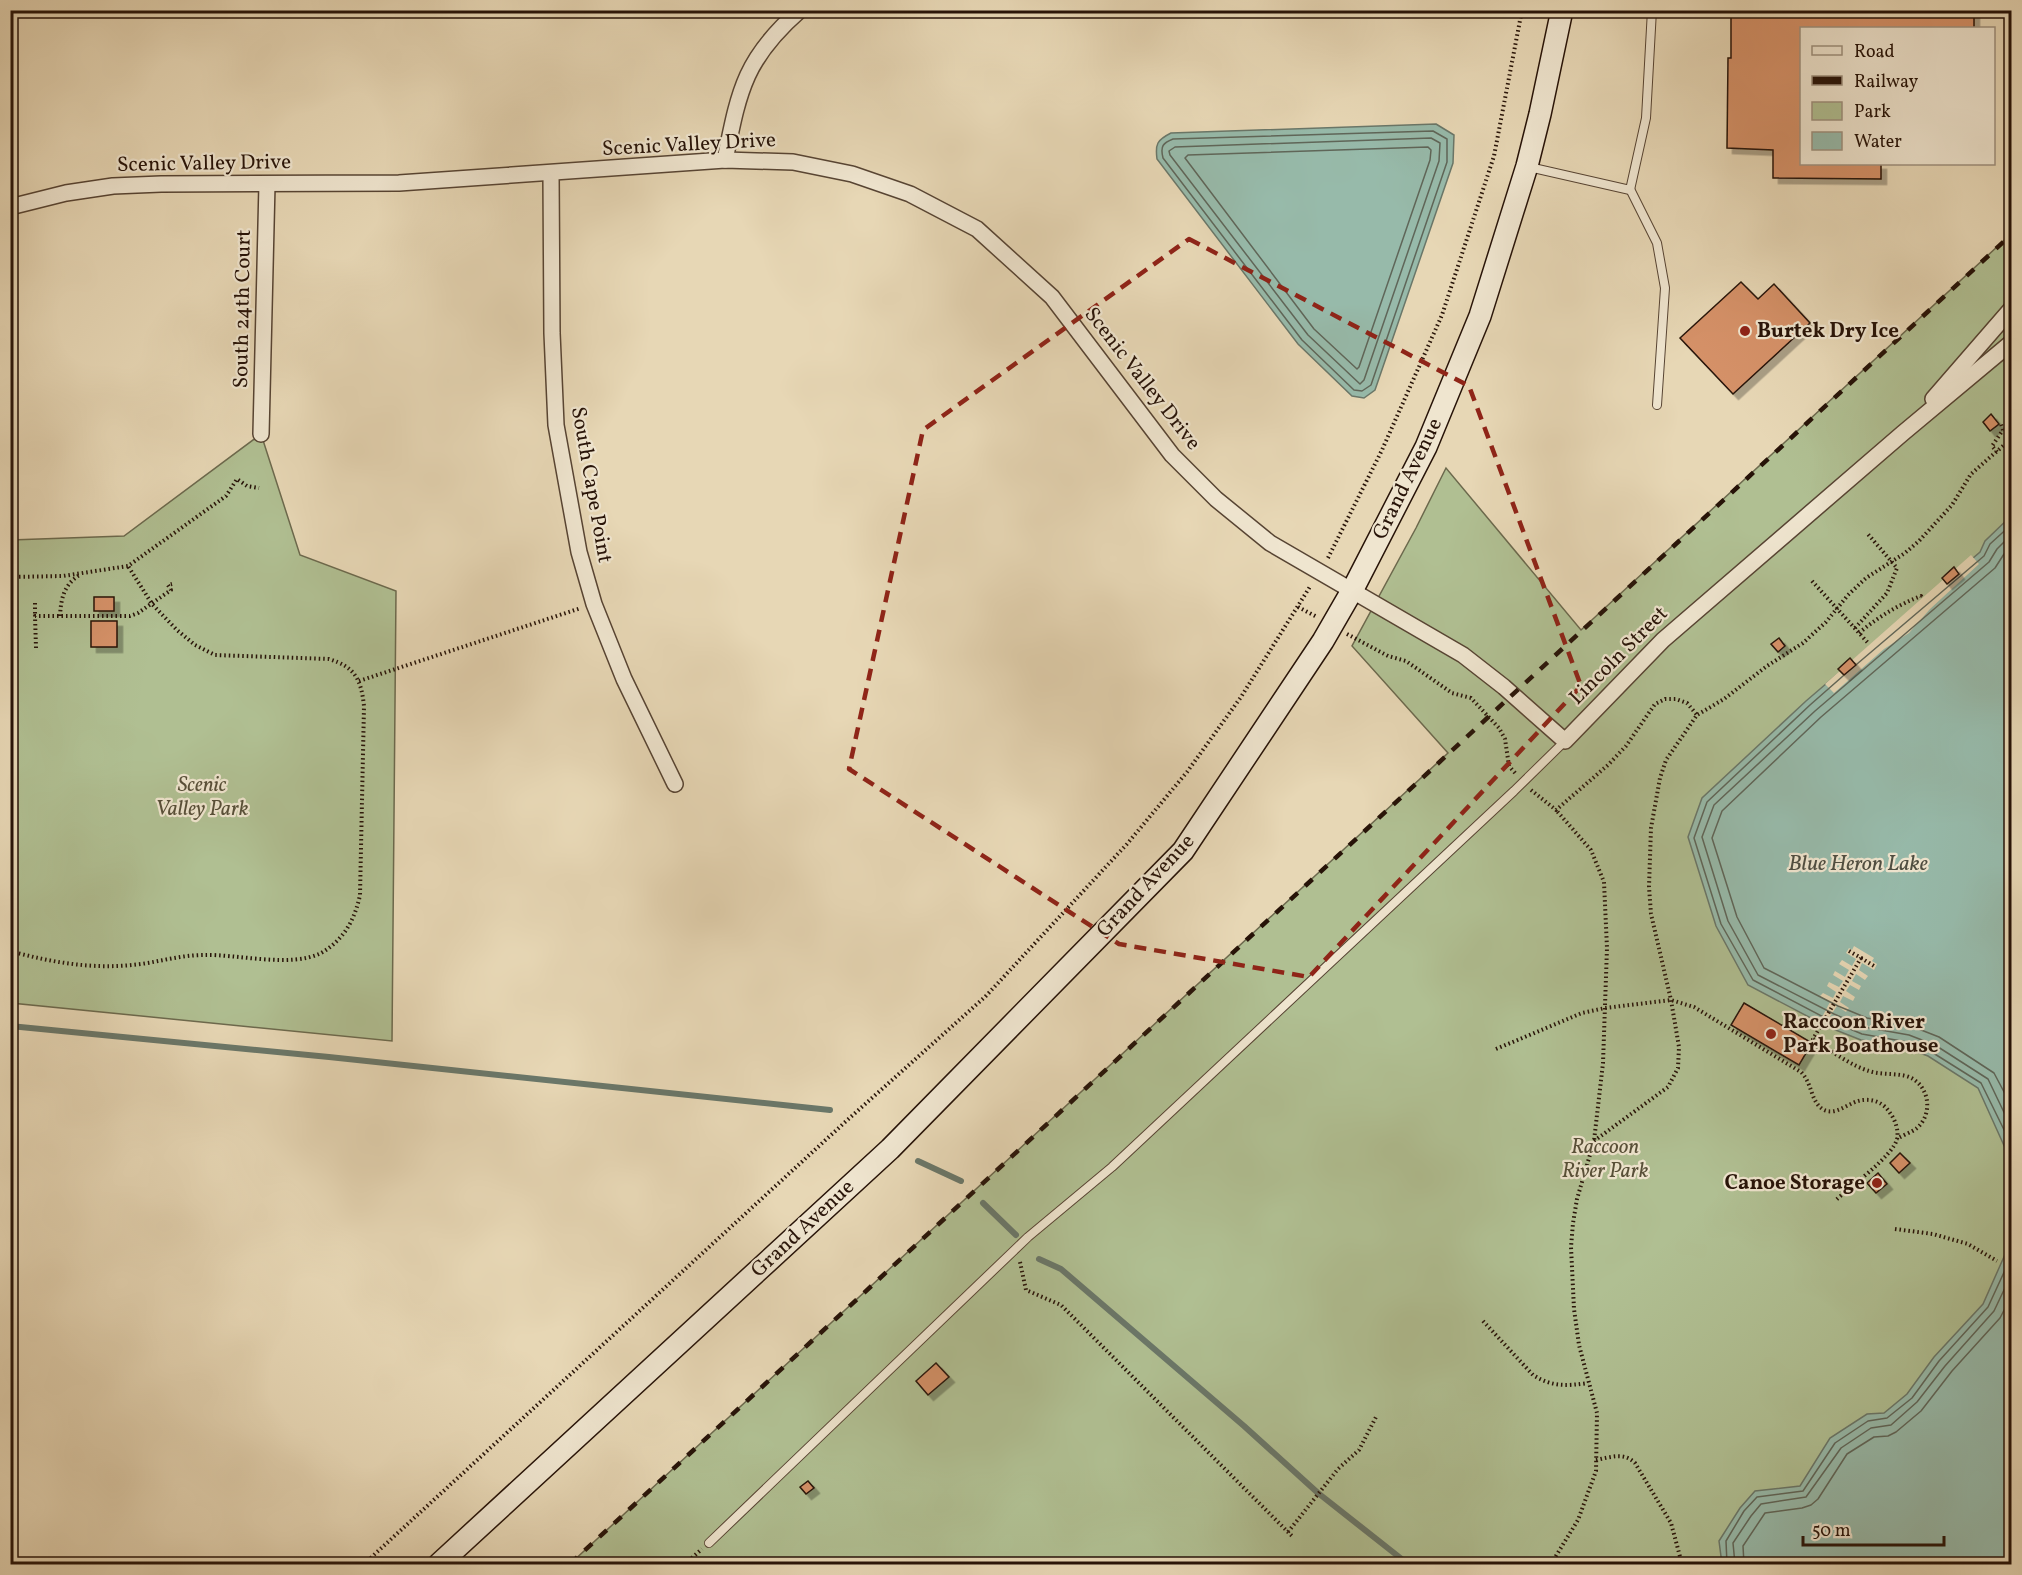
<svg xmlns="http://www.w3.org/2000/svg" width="2022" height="1575" viewBox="0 0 2022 1575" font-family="Vollkorn,serif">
<defs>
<filter id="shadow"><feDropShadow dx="5.5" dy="5.5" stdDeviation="0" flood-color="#0004"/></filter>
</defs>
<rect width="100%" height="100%" fill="#e7d7b5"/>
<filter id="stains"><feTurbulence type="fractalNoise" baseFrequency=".00333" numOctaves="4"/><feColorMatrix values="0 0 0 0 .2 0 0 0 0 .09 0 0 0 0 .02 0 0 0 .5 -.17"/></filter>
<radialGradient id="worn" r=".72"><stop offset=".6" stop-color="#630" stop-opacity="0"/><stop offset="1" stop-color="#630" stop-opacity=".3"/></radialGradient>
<g fill="#b0bf92" stroke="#6c694d" stroke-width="1.5">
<path d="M 2011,234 L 2011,1564 L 570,1564 L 1448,753 L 1352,646 L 1416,528 L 1446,468 L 1581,630 Z"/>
<path d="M 261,434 L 300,555 L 396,591 L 392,1041 L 11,1003 L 11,540 L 124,536 Z"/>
</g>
<g fill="#97baaa" stroke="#6a7769" stroke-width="1.5">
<path d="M 1436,124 L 1454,135 L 1453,163 L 1375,390 L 1364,398 L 1352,396 L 1298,344 L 1157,159 C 1155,144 1157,140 1171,133 Z"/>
<path d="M 2011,516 L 2011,1161 L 1978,1088 L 1928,1056 L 1906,1048 L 1861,1040 L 1828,1027 L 1748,985 L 1716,926 L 1688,837 L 1702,798 L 1806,701 L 1980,552 L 1985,541 Z"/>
<path d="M 2011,1241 L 2011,1564 L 1722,1564 L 1719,1541 L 1740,1508 L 1755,1491 L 1800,1486 L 1830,1438 L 1867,1414 L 1884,1413 L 1907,1394 L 1934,1357 L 1983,1304 Z"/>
</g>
<g fill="#e7d7b5">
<path d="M 1971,555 L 1979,564 L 1930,609 L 1909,633 L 1884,649 L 1834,693 L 1825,684 Z"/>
<path d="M 1854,946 L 1874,958 L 1872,961 L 1877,964 L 1874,970 L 1862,963 L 1859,970 L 1868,976 L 1865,980 L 1856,974 L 1852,981 L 1861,986 L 1859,990 L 1850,985 L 1846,991 L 1855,997 L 1853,1001 L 1843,996 L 1840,1002 L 1849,1008 L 1846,1012 L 1837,1006 L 1823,1027 L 1818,1025 L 1830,1002 L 1820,996 L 1823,993 L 1833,998 L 1836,992 L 1827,986 L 1829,982 L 1839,987 L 1843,981 L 1833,975 L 1835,971 L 1845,977 L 1849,970 L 1839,964 L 1842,960 L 1852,966 L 1856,959 L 1846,953 L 1849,948 L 1852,950 Z"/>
</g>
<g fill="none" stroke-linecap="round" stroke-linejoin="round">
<g stroke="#5f6659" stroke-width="1.5">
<path d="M 1433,131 L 1447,139 L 1447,162 L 1371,385 L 1362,391 L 1354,390 L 1302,340 L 1163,158 C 1160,146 1163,143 1173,139 Z"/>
<path d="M 1431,138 L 1440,143 L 1439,161 L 1364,380 L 1360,384 L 1308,335 L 1170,155 L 1169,151 L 1175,147 Z"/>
<path d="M 1428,147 L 1431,150 L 1430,160 L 1359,367 L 1357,369 L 1314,329 L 1185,158 L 1188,155 Z"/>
<path d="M 2012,534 L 1997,549 L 1989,562 L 1815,711 L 1714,805 L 1702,837 L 1728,921 L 1758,975 L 1834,1014 L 1864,1027 L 1909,1035 L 1935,1045 L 1988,1079 L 2012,1129"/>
<path d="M 2012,547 L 2004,554 L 1995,568 L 1821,717 L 1722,811 L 1712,838 L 1737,917 L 1764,968 L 1838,1006 L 1867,1018 L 1911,1026 L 1939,1037 L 1994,1073 L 2012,1107"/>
<path d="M 1857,664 L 1984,556 L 1990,544 L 2012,524"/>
<path d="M 1843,676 L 1810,705 L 1707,802 L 1694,838 L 1721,924 L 1753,980 L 1831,1021 L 1862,1034 L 1907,1042 L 1930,1051 L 1981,1083 L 2012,1146"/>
<path d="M 1727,1564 L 1726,1541 L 1744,1511 L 1757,1497 L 1803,1491 L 1835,1443 L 1868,1421 L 1887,1418 L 1912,1398 L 1939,1361 L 1988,1307 L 2012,1255"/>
<path d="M 1735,1564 L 1733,1543 L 1751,1516 L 1761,1504 L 1806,1497 L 1841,1448 L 1871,1428 L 1891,1425 L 1917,1402 L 1945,1366 L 1994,1311 L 2012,1273"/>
<path d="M 1744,1564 L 1743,1546 L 1765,1513 L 1802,1508 L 1811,1505 L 1818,1499 L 1847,1454 L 1874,1437 L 1888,1436 L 1896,1432 L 1921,1411 L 1952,1371 L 2000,1318 L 2012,1295"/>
</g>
<g stroke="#6a7769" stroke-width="6">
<path d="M 10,1026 L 329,1057 L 830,1110"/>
<path d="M 918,1161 L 961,1181"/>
<path d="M 983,1203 L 1016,1235"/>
<path d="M 1039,1259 L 1061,1269 L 1244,1426 L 1318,1493 L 1408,1564"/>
</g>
</g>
<g fill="#d59168" stroke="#271308" stroke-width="1.5" filter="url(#shadow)">
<path d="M 1731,10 L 1974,10 L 1974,28 L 1802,28 L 1802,164 L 1881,164 L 1881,179 L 1773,178 L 1773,150 L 1727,148 L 1728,58 L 1731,58 Z"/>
<path d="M 1741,282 L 1758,299 L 1774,284 L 1810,323 L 1733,394 L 1680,338 Z"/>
<path d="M 1991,414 L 1999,424 L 1990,431 L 1983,422 Z"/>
<path d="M 1954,567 L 1959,574 L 1947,584 L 1942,578 Z"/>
<rect x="94" y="597" width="20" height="14"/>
<rect x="91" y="621" width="26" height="26"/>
<path d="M 1779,638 L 1785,646 L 1778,652 L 1771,644 Z"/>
<path d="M 1850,658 L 1856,665 L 1844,675 L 1838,669 Z"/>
<path d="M 1744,1003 L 1812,1043 L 1799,1065 L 1731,1025 Z"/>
<path d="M 1900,1153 L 1910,1163 L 1899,1173 L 1890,1163 Z"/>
<path d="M 1878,1173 L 1887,1184 L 1876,1193 L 1867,1183 Z"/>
<path d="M 936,1363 L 949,1377 L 928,1395 L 916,1381 Z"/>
<path d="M 808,1481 L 814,1488 L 806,1494 L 800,1487 Z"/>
</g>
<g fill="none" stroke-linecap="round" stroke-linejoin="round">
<defs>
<g id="service">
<path d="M 1529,167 L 1630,190 L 1646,118 L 1652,10"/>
<path d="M 1630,189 L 1657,243 L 1665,288 L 1657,405"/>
<path d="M 709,1543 L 1028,1237 L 1112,1167 L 1514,791 L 1565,741"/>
</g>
<g id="minor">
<path d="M 725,160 C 739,91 744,59 800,10"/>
<path d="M 551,174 L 552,333 L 556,425 L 579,552 L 594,604 L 624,679 L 675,784"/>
<path d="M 10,207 L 66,193 L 113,186 L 161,184 L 399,183 L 725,160 L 793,162 L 852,174 L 910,194 L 977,229 L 1052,297 L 1172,455 L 1216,499 L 1270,543 L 1463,655 L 1504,687 L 1565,741 L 1663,640 L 1903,433 L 2012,342"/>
<path d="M 1933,399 L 2012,308"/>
<path d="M 261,434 L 267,184"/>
</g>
<path id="secondary" d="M 439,1564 L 890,1149 L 1183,851 L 1323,641 L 1353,589 L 1426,447 L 1480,316 L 1527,166 L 1540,114 L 1562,10"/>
</defs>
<use href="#service" stroke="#574433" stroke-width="10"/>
<use href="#minor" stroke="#574433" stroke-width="18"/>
<use href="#secondary" stroke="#271308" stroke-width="24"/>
<g stroke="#271308" stroke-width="4" stroke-dasharray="1.5 3" stroke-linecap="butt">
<path d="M 1997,452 L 1992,446 L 2003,430 L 2001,424"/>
<path d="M 1328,558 L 1382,450 L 1442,315 L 1494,156 L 1522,10"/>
<path d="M 10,577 L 63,576 L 128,566 L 226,496 L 237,479 L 247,486 L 259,488"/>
<path d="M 1812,581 L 1869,644"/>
<path d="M 35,603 L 35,616"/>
<path d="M 1298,607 L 1317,617"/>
<path d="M 60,616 C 61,598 64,584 81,574"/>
<path d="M 1855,628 L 1887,593 L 1897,568 L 1867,533"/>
<path d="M 1859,633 C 1878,617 1898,605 1921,596 L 1922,598"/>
<path d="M 1347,634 L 1388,656 L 1406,661 L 1452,693 L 1471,698 L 1499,728 L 1505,739 L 1509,766 L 1516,774"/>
<path d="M 36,648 L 35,616 L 130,616 L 138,613 L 171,590 L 168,585 L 172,584"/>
<path d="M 359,681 L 581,608"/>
<path d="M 1531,790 L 1556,810 L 1608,765 L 1626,746 L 1655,704 L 1665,699 L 1676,699 L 1687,703 L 1697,715"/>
<path d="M 10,951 C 54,963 95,970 141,964 C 162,961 182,955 204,955 C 237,954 291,968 321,953 C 344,940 355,919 360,895 L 364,706 C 361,679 355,667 329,659 L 215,655 L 195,645 L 177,630 L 152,604 L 128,566"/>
<path d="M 1849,951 L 1861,958 L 1813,1039 C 1829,1050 1852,1066 1869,1071 C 1881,1075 1894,1073 1906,1076 C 1928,1082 1935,1112 1917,1128 C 1912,1132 1903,1135 1897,1139"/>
<path d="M 1861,958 L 1874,966"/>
<path d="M 1496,1049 L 1582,1013 L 1605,1008 L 1671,1000 L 1694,1007 L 1801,1072 C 1813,1084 1810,1102 1824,1110 C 1837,1116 1850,1101 1863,1100 C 1874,1099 1884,1103 1890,1113 C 1895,1119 1899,1131 1897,1139 C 1893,1156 1850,1187 1836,1200"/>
<path d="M 1594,1141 L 1668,1087 L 1678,1068 L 1679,1047 L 1671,1000 L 1651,914 L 1649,887 L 1651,828 L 1660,778 L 1666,760 L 1697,715 L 1724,699 L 1767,666 L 1803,643 L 1826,622 L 1848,595 L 1866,578 L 1905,553 L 1919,541 L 1952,505 L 1971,474 L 2012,438"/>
<path d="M 1895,1229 L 1933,1234 L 1968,1244 L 1997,1261"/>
<path d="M 1020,1262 L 1026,1290 L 1061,1305 L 1293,1537"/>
<path d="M 1483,1321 L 1533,1375 C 1552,1387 1567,1386 1588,1383"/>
<path d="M 1596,1460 C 1611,1457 1624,1452 1635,1463 L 1671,1523 L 1682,1564"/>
<path d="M 1288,1532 L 1338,1469 L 1359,1450 L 1376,1417"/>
<path d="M 364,1564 L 843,1124 L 985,997 L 1127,844 L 1187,772 L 1241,697 L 1311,585"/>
<path d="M 685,1564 L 702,1549"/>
<path d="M 1551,1564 L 1578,1520 L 1596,1471 L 1597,1413 L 1579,1345 L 1574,1309 L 1571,1247 L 1573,1223 L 1577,1199 L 1594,1141 L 1603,1063 L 1607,948 L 1604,882 L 1591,850 L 1556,810"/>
</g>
<use href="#service" stroke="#efe5cf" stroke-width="8"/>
<use href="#minor" stroke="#efe5cf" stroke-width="15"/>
<use href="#secondary" stroke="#efe5cf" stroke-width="21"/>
<path stroke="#271308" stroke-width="4.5" stroke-dasharray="10 10" stroke-linecap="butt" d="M 570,1564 L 2012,234"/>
</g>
<path fill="none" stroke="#8f2418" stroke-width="4.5" stroke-dasharray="12 8" stroke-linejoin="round" d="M 1189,239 L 1469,386 L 1581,686 L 1309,977 L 1119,944 L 849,769 L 923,430 Z"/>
<g fill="#8f2418" stroke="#efe5cf" stroke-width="2">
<circle cx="1745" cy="331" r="6"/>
<circle cx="1771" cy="1034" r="6"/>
<circle cx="1877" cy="1183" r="6"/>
</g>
<g text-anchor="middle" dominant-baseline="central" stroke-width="4.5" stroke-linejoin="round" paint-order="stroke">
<g font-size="21" fill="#271308" stroke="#efe5cf">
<text transform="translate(689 145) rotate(-3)">Scenic Valley Drive</text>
<text transform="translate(204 164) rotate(-1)">Scenic Valley Drive</text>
<text transform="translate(243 309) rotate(-89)">South 24th Court</text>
<text transform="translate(1142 379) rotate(52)">Scenic Valley Drive</text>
<text transform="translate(1408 479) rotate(-64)">Grand Avenue</text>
<text transform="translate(591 485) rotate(80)">South Cape Point</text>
<text transform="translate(1619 656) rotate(-45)">Lincoln Street</text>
<text transform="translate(1146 886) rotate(-47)">Grand Avenue</text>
<text transform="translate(803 1229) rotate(-43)">Grand Avenue</text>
</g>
<g font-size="21" font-weight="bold" fill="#271308" stroke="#efe5cf" text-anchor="start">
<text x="1757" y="331">Burtek Dry Ice</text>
<text x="1783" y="1022">Raccoon River<tspan x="1783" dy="24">Park Boathouse</tspan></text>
<text x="1865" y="1183" text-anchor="end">Canoe Storage</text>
</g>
<g font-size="21" font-style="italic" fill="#574f38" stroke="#efe5cf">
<text x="202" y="785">Scenic<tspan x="202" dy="24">Valley Park</tspan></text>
<text x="1605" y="1147">Raccoon<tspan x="1605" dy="24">River Park</tspan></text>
</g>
<g font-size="22" font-style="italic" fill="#4e4d41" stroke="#efe5cf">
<text x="1858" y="864">Blue Heron Lake</text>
</g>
</g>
<rect width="2022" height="1575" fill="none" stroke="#e7d7b5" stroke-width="36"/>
<rect x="12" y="12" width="1998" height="1551" fill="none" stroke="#271308" stroke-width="3"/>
<rect x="18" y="18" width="1986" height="1539" fill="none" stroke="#271308" stroke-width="1.5"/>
<rect x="1800" y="27" width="195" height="138" fill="#efe5cf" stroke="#9f917f" stroke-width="1.5"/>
<rect x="1812" y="46" width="30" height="9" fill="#efe5cf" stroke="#9f917f" stroke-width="1.5"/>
<text x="1854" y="57" font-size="18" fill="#271308">Road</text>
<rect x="1812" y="76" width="30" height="9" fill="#271308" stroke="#9f917f" stroke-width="1.5"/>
<text x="1854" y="87" font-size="18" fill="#271308">Railway</text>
<rect x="1812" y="102" width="30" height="18" fill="#b0bf92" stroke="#9f917f" stroke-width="1.5"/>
<text x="1854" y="117" font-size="18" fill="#271308">Park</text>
<rect x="1812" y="132" width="30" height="18" fill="#97baaa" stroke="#9f917f" stroke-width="1.5"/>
<text x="1854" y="147" font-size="18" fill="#271308">Water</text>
<path d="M1803 1536v9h141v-9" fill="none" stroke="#271308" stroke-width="3"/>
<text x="1812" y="1536" font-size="18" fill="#271308" stroke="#efe5cf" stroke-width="4.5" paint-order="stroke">50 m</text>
<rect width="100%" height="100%" filter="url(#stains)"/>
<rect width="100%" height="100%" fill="url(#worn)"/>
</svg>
